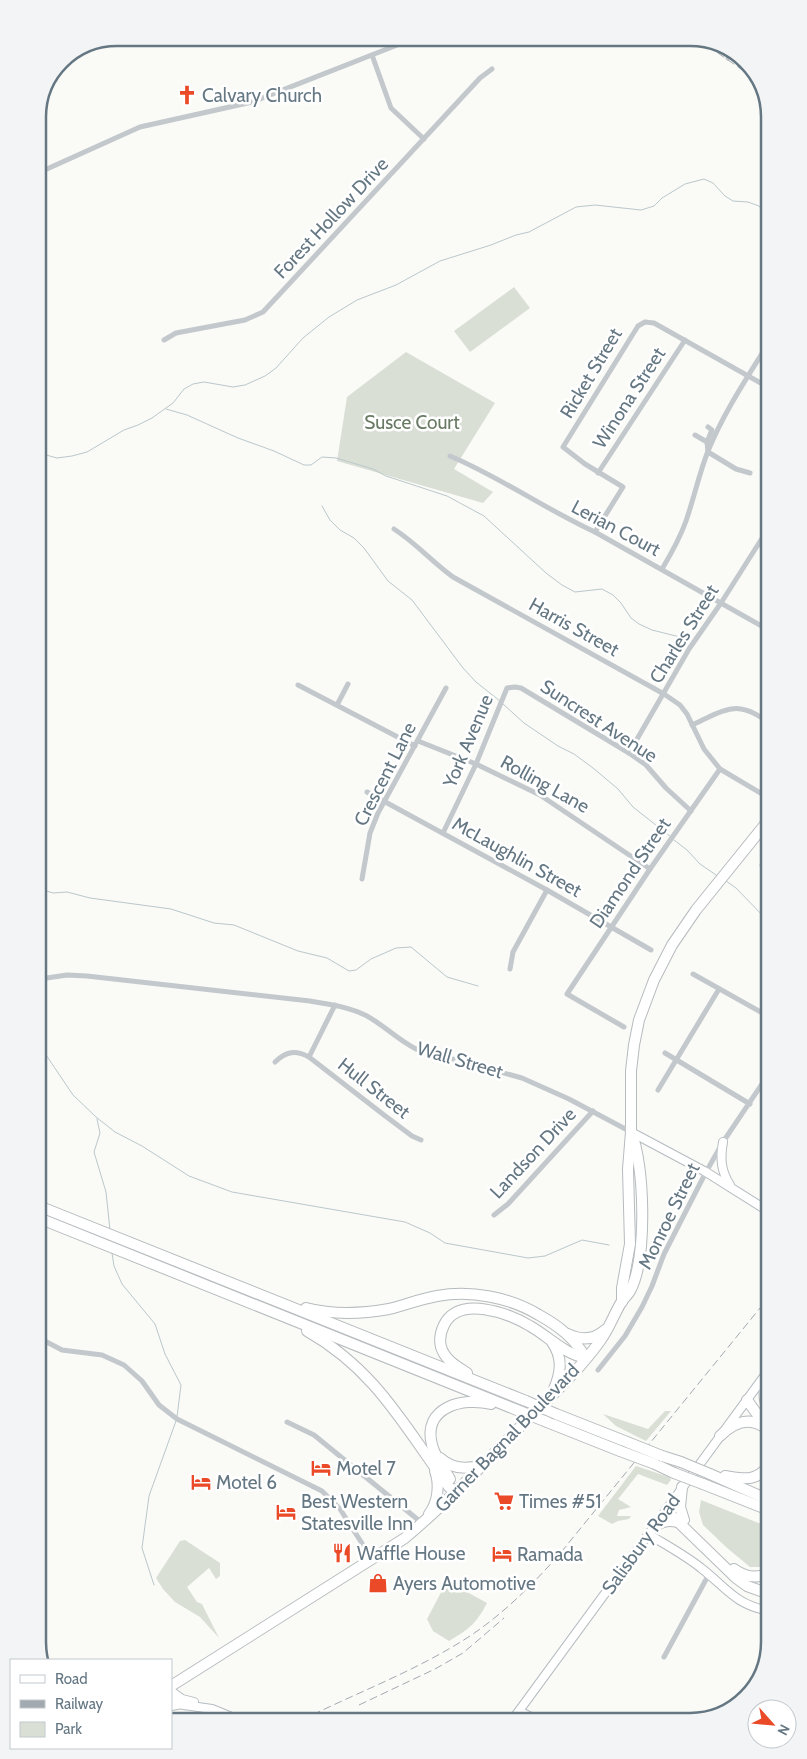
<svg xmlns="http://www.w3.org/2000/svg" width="807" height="1759" viewBox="0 0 807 1759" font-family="Cabin,sans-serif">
<rect width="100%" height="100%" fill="#fafaf7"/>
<g fill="#dadfd6">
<path d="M 514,287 L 530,308 L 470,352 L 454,331 Z"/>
<path d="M 406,352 L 495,403 L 454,469 L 493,492 L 483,503 L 337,461 L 347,397 Z"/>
<path d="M 665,1411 L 671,1411 L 646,1441 L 616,1426 L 603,1414 L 648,1429 Z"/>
<path d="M 636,1466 L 669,1477 L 671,1480 L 667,1485 L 638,1474 L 618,1499 L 631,1507 L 619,1510 L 617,1516 L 631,1516 L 629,1519 L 618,1521 L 612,1524 L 598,1516 Z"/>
<path d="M 701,1500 L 761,1524 L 769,1531 L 769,1562 L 766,1567 L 750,1567 L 726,1547 L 703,1525 L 699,1512 Z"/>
<path d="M 185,1540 L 220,1563 L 220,1576 L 216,1579 L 209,1568 L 187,1587 L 197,1602 L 202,1604 L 219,1638 L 200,1617 L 175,1602 L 163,1589 L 156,1578 L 180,1541 Z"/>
<path d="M 447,1581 L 487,1603 C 476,1624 469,1629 449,1641 L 433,1631 L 427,1619 Z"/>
</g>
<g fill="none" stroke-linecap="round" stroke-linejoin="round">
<g stroke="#bac8cb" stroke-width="1">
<path d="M 166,409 L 187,415 L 238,438 L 274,451 L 304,465 L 311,465 L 322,457 L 336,458 L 373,469 L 386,476 L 447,496 L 484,516 L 546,573 L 562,585 L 575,592 L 602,589 L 613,595 L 621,603 L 631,618 L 639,624 L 652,630 L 684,638"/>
<path d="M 39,453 L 57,458 L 72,456 L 87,452 L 124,430 L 138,425 L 152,418 L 173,403 L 184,389 L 193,384 L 204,382 L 233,387 L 245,385 L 265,376 L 276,368 L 303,338 L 329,317 L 357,300 L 396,285 L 440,261 L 491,245 L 516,235 L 529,232 L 576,207 L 595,205 L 641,210 L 654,206 L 662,198 L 685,184 L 704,179 L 713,183 L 725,196 L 733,201 L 748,202 L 759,206 L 765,213"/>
<path d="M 322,506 L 330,520 L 340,530 L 354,538 L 364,548 L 388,581 L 412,600 L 463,668 L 476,682 L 500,701"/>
<path d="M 503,704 L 524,723 L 558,746 L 574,754 L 593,768 L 618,789 L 633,807 L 671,837"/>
<path d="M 674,840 L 687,850 L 700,864 L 719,877"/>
<path d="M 726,881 L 736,888 L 767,920"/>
<path d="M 40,889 L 53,893 L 67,892 L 90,898 L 171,909 L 214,923 L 234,925 L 298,951 L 327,958 L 349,971 L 356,970 L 371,959 L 396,948 L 411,947 L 447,977 L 478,986"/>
<path d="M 40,1046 L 73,1095 L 96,1117 L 115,1132 L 142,1146 L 189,1176 L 232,1192 L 405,1222 L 430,1233 L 445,1243 L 528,1258 L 545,1256 L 582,1240 L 609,1245"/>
<path d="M 97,1119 L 100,1133 L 94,1152 L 106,1192 L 110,1230"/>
<path d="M 112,1253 L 114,1266 L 122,1284 L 155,1324 L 165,1354 L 181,1385 L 177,1417"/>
<path d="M 154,1585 L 142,1548 L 149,1496 L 176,1421"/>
</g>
<defs>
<g id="secondary">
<path d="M 631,1132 L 706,1172 L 768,1211"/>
<path d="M 723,1142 C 720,1159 721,1171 730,1185"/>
<path d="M 648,1534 C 666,1545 685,1555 701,1568 C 727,1588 734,1604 769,1611"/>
<path d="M 171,1691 L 182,1699 L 194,1702"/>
<path d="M 171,1700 L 177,1704 L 212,1709 L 239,1720"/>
<path d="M 519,1711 L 533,1718"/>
<path d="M 513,1719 L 768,1371"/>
</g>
<g id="highway">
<path d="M 41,1207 L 526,1401"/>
<path d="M 41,1219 L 517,1410"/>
<path d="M 622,1302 L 622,1288 L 630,1244 L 628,1169 L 631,1132 L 631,1071 L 634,1045 L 639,1020 L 654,980 L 672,945 L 696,910 L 767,822"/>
<path d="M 306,1308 C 333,1315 361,1314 389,1309 C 405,1305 420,1299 437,1296 C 471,1290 509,1297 539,1315 C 559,1326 574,1338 586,1358"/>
<path d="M 307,1331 C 376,1370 404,1426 449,1487 L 456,1492"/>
<path d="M 568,1334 C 582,1341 594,1340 605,1330"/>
<path d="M 552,1342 C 563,1358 561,1372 554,1389"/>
<path d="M 467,1373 C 456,1366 445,1360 441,1347 C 439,1339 441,1331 444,1325 C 459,1295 509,1313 530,1326 C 548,1336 564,1354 586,1358"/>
<path d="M 769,1373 C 764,1386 762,1398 769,1411"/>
<path d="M 747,1400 L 765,1425"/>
<path d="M 556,1414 L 627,1442"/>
<path d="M 547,1422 L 620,1451"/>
<path d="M 720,1436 C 735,1421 752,1415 769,1431"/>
<path d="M 662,1456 L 681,1462"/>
<path d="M 440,1458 C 452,1469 466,1470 482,1465"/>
<path d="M 655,1464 L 674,1473"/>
<path d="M 710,1474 L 769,1500"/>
<path d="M 725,1476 C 745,1479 755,1482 769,1466"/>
<path d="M 450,1479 C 444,1469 435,1457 432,1445 C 422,1407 463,1397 491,1404"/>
<path d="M 703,1484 L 769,1510"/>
<path d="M 682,1487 L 680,1507 L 684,1520"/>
<path d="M 667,1509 L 670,1514 L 736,1578 L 747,1586 L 769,1594"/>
<path d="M 429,1514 C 438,1503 440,1484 435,1471"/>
<path d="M 653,1528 C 661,1521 668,1520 678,1522"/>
<path d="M 734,1569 C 745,1577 757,1579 769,1573"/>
<path d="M 171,1686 L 405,1538 C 445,1504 481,1467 517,1430 C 544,1403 578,1372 600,1341 C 609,1329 614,1314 622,1301 C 625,1297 629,1294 631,1289 C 647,1257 645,1165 631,1132"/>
<path d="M 171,1705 L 177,1704"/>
</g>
</defs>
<use href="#secondary" stroke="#b5bcc0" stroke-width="10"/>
<use href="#highway" stroke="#b6bbbe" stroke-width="12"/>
<g stroke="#c3c8cc" stroke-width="5">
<path d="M 372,55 L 391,108 L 424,139"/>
<path d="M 728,58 L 733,52"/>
<path d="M 38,173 L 140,127 L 252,102 L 415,38"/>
<path d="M 164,340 L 176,333 L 245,320 L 263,312 L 480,78 L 492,69"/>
<path d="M 695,435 L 707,442 L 708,452 L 736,469 L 750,473"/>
<path d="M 707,442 L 712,430 L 708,427"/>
<path d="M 450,456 C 500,477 545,509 595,532 L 767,629"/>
<path d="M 598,473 L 685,340"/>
<path d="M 394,529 C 416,543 432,562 453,577 L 664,694 L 680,705 L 687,714 L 704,749 L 720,769 L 767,797"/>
<path d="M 595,532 L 623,487 L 585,464 L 563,447 L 638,326 L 645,322 L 654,323 L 766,386"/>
<path d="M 759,544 L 766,549"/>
<path d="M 662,569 C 671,554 680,538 686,521 C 694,498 699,474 708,451 C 723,414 745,381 766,347"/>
<path d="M 298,685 L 415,746"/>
<path d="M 337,705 L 348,684"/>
<path d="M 692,725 C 706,719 726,706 741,709 C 751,710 759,716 767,721"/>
<path d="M 418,741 L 476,764 L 540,795 L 650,869"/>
<path d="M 629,753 L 689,649 L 721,603 L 766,532"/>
<path d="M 367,792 L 547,890 L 651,950"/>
<path d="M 443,833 L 476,764 L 507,688 L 515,687 L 521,688 L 629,753 L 646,765 L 666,788 L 691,811"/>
<path d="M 762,865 L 767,868"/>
<path d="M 362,879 L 370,833 L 378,813 L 446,688"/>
<path d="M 510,969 L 513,952 L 547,890"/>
<path d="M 693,974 L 768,1016"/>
<path d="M 40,979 L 67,975 L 87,976 L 310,1001 C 329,1004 350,1007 367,1016 C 385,1026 398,1040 416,1049 L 522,1078 L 569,1099 L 631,1132"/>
<path d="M 624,1027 L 567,994 L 650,869 L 720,769"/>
<path d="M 665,1053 L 750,1104"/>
<path d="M 309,1057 L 335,1005"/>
<path d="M 275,1062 C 286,1051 296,1050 309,1057 L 384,1115 L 412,1136 L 421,1140"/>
<path d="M 658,1090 L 719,989"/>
<path d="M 494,1215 L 508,1204 L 593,1111"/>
<path d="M 41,1339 L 62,1350 L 102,1355 L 124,1365 L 142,1381 L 159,1405 L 177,1419 L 322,1491 L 340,1509 L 372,1559"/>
<path d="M 598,1370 L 625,1336 L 642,1307 L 652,1286 L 664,1254 L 706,1172 L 723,1142 L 768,1075"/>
<path d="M 287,1422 L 314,1435 L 422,1523"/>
<path d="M 664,1657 L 709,1574"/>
</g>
<use href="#secondary" stroke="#fff" stroke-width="8"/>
<use href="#highway" stroke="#fff" stroke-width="10"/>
<g stroke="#a2aab0" stroke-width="1" stroke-dasharray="8 4" stroke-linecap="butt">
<path d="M 698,39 L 758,81"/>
<path d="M 359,1705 L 435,1669 L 463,1653 L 504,1618"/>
<path d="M 302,1720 C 358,1692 418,1670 470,1636 C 503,1614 531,1586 558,1556 L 769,1297"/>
</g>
<defs>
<g id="highway-bridge">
<path d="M 526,1401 L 556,1414"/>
<path d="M 517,1410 L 547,1422"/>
<path d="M 627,1442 L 662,1456"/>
<path d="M 620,1451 L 655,1464"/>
<path d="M 681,1462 L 710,1474"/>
<path d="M 674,1473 L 703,1484"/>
</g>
</defs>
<use href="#highway-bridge" stroke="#b6bbbe" stroke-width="12" stroke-linecap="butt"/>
<use href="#highway-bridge" stroke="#fff" stroke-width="10"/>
</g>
<defs>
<symbol id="church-bare" viewBox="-9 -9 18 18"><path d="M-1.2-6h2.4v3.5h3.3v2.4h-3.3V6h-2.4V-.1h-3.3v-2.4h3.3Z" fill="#ea4a27" stroke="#fff" stroke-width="2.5" paint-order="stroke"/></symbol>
<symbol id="hotel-bare" viewBox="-9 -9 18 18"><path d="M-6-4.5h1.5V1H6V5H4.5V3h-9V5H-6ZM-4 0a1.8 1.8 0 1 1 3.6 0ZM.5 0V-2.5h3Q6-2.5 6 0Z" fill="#ea4a27" stroke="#fff" stroke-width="2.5" paint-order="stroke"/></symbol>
<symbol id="supermarket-bare" viewBox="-9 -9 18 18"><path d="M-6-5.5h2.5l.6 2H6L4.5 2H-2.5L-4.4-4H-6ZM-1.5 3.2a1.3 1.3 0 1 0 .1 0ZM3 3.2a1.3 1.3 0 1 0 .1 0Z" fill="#ea4a27" stroke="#fff" stroke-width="2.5" paint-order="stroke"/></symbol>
<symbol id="restaurant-bare" viewBox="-9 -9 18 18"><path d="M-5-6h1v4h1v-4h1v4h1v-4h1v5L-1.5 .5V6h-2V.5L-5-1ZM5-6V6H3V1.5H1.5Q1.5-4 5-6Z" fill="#ea4a27" stroke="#fff" stroke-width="2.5" paint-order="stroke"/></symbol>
<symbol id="shop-bare" viewBox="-9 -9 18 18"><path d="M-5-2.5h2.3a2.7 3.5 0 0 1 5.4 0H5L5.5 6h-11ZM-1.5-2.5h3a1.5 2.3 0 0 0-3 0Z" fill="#ea4a27" stroke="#fff" stroke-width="2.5" paint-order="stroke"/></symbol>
</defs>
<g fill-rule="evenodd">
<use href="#church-bare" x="173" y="81" width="28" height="28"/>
<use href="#hotel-bare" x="307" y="1454" width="28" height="28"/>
<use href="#hotel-bare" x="187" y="1468" width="28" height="28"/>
<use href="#supermarket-bare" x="490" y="1487" width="28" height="28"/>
<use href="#hotel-bare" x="272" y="1498" width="28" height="28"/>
<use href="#restaurant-bare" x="328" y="1539" width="28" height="28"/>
<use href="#hotel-bare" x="488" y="1540" width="28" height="28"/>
<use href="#shop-bare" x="364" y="1569" width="28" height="28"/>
</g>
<g text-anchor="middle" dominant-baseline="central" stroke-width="5" stroke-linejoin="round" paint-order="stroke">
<g font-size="19" fill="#647783" stroke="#fff" text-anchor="start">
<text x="202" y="95">Calvary Church</text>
<text x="336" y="1468">Motel 7</text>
<text x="216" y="1482">Motel 6</text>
<text x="301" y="1501">Best Western<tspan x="301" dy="22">Statesville Inn</tspan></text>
<text x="519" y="1501">Times #51</text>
<text x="357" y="1553">Waffle House</text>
<text x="517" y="1554">Ramada</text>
<text x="393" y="1583">Ayers Automotive</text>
</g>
<g font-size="19" fill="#647783" stroke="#fff">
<text transform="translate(331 218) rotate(-47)">Forest Hollow Drive</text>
<text transform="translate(591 373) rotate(-59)">Ricket Street</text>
<text transform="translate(629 398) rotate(-57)">Winona Street</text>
<text transform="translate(616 528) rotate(28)">Lerian Court</text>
<text transform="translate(574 627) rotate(29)">Harris Street</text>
<text transform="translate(684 634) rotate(-58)">Charles Street</text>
<text transform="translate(599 721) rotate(33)">Suncrest Avenue</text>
<text transform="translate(468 741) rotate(-67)">York Avenue</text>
<text transform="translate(385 774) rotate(-63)">Crescent Lane</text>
<text transform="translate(545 784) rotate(29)">Rolling Lane</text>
<text transform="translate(517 857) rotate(29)">McLaughlin Street</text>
<text transform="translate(630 873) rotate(-56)">Diamond Street</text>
<text transform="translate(460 1060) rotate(16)">Wall Street</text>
<text transform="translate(374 1088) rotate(38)">Hull Street</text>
<text transform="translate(533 1153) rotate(-47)">Landson Drive</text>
<text transform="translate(669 1216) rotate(-64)">Monroe Street</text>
<text transform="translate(507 1438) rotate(-46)">Garner Bagnal Boulevard</text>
<text transform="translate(641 1544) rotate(-54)">Salisbury Road</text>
</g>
<g font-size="19" fill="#687a63" stroke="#fff">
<text x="412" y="422">Susce Court</text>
</g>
</g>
<path d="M0 0H807V1759H0ZM117 46H690A71 71 0 0 1 761 117V1642A71 71 0 0 1 690 1713H117A71 71 0 0 1 46 1642V117A71 71 0 0 1 117 46Z" fill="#f3f4f5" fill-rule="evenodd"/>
<path fill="none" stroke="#647783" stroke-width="2.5" d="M117 46H690A71 71 0 0 1 761 117V1642A71 71 0 0 1 690 1713H117A71 71 0 0 1 46 1642V117A71 71 0 0 1 117 46Z"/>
<rect x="10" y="1659" width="162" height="90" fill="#ffffff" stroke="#c1c9cd"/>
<rect x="20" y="1675" width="25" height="8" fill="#ffffff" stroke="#c1c9cd"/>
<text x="55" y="1684" font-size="15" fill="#647783">Road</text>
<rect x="20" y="1700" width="25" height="8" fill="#a2aab0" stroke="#c1c9cd"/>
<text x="55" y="1709" font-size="15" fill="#647783">Railway</text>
<rect x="20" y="1722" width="25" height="15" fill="#dadfd6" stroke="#c1c9cd"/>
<text x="55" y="1734" font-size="15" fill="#647783">Park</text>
<g transform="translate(772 1724) rotate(117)"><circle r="24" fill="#ffffff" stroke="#c1c9cd"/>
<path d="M0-4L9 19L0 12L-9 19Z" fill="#ea4a27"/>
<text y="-8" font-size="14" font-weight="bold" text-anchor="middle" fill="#647783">N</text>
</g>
</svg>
